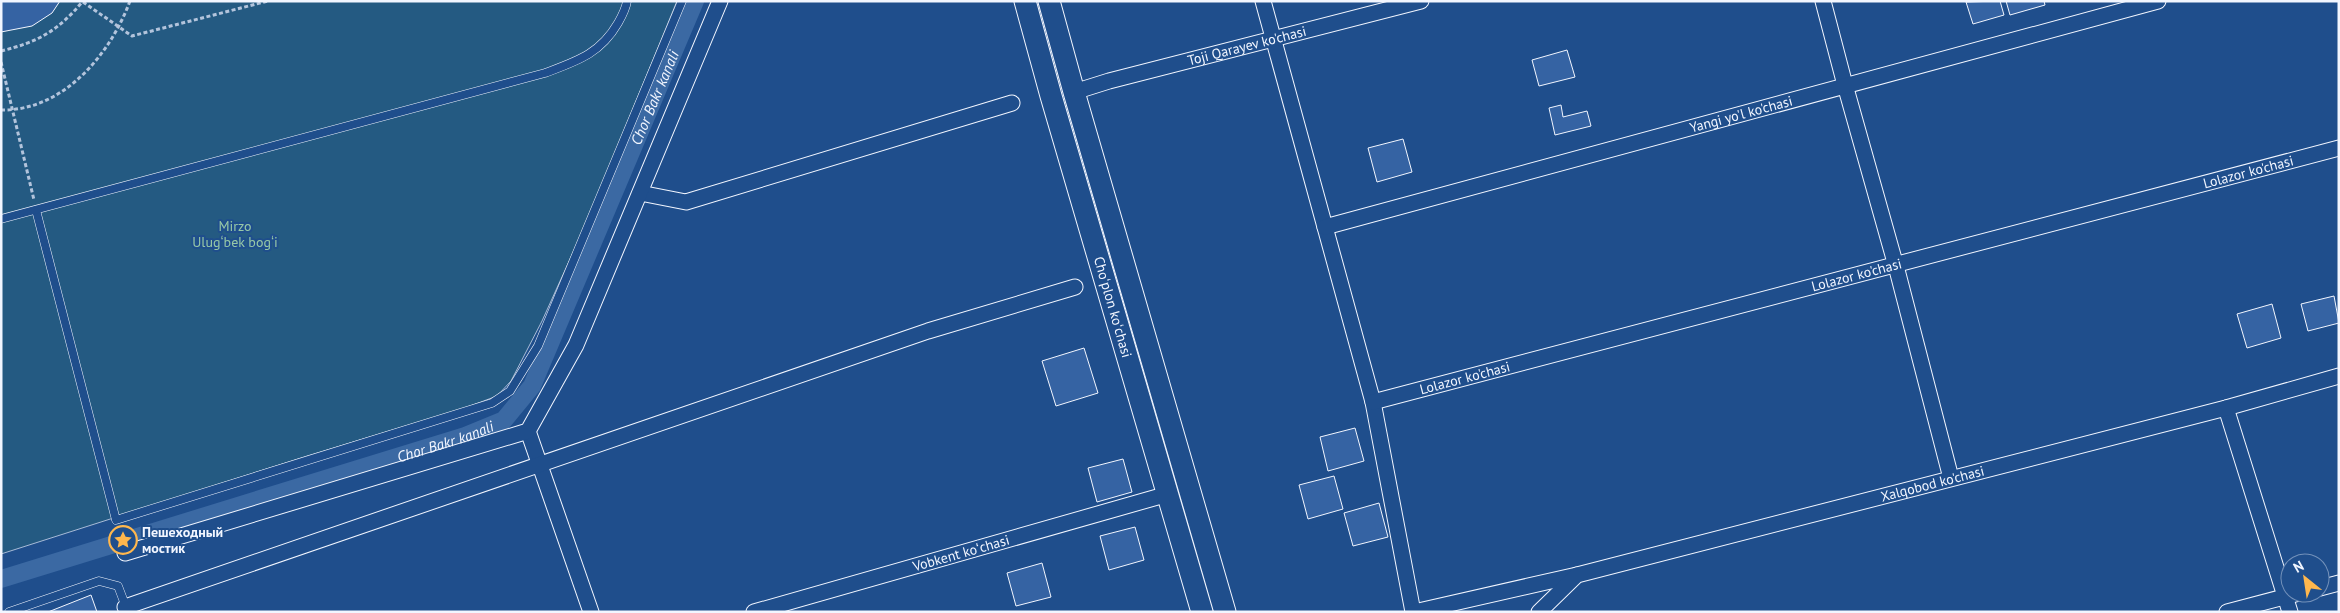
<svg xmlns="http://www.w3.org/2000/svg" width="2340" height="613" viewBox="0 0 2340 613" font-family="'PT Sans',sans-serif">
<rect width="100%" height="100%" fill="#1f4e8c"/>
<path fill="#245a82" stroke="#a8bbd7" d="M 1,1 L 677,1 L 585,226 L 542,321 L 511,381 L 497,396 L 462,409 L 307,456 L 1,554 Z"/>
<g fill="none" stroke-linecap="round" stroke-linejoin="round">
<path stroke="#3b69a3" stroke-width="18" id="s1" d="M 1,579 L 465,436 L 504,420 L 532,386 L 695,1"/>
</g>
<g fill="#3563a3" stroke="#f2f6ff">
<path d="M 1,1 L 60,1 L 52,13 L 32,26 L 1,32 Z"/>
<path d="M 2000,1 L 2004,15 L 1973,24 L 1966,2 Z"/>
<path d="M 2006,1 L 2044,1 L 2045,5 L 2010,15 Z"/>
<path d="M 1567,50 L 1575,77 L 1539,86 L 1532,60 Z"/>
<path d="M 1561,105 L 1563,117 L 1587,111 L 1591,126 L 1555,135 L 1549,108 Z"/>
<path d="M 1403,139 L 1412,172 L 1377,182 L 1368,148 Z"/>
<path d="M 2334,296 L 2339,323 L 2308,331 L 2301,304 Z"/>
<path d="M 2272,304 L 2281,338 L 2247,348 L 2237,314 Z"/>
<path d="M 1084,348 L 1098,393 L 1056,406 L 1042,361 Z"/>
<path d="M 1355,428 L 1364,461 L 1328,471 L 1320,437 Z"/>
<path d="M 1123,459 L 1132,492 L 1097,502 L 1088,468 Z"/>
<path d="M 1334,476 L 1343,509 L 1308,519 L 1299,485 Z"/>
<path d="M 1379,503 L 1388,537 L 1353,546 L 1344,513 Z"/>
<path d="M 1135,527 L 1144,560 L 1109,570 L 1100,536 Z"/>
<path d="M 1042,563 L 1051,597 L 1016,606 L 1007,573 Z"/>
<path d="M 91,595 L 97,612 L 48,612 Z"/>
</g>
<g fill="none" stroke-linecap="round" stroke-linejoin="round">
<defs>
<g id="service">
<path d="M 36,210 L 116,520 L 492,403 L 510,391 L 538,346 L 682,1"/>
<path d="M 1,219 L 545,73 C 577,61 600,54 618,23 C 622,16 626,9 627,1"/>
<path d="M 9,612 L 99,581 L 118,586 L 126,607"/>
</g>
<g id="minor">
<path d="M 1263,1 L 1373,402 L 1413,612"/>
<path d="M 1823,1 L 1845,85 L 1896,266 L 1951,478"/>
<path id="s2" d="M 1074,92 L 1109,81 L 1421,1"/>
<path d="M 640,193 L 686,202 L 1012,103"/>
<path id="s3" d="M 1325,227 L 2158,1"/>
<path id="s4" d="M 1373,402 L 2339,148"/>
<path d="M 2226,408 L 2290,612"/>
<path d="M 528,431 L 591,612"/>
<path d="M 125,553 L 528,431 L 576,345 L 720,1"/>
<path d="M 2320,588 L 2339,583"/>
<path d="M 125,607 L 928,331 L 1075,287"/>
<path d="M 754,612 L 1168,494"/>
<path d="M 1414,612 L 1577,575"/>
<path id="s5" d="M 1539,612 L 1577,575 L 2226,408 L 2339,376"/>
<path d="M 2227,612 L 2299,593"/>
</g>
<g id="secondary">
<path d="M 1025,1 L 1051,96 L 1202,612"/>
<path d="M 1049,1 L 1074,92 L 1225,612"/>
</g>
</defs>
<use href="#service" stroke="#f2f6ff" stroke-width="9"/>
<use href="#minor" stroke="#f2f6ff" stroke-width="17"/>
<use href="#secondary" stroke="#f2f6ff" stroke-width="23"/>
<g stroke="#b3c4dc" stroke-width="3" stroke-dasharray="4 2.5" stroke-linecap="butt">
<path d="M 83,2 L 132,36 L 268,1"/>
<path d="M 1,51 C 38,42 58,31 83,1"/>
<path d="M 1,62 L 34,200"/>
<path d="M 1,110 C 63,111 110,55 130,1"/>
</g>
<use href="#service" stroke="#1f4e8c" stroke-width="8"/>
<use href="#minor" stroke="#1f4e8c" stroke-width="15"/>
<use href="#secondary" stroke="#1f4e8c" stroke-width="21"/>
</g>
<defs>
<symbol id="sight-ring" viewBox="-11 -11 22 22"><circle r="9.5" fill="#1f4e8c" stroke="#ffb74d" stroke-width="1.5"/><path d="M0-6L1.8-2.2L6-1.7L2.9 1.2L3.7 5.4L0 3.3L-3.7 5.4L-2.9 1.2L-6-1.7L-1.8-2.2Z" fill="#ffb74d"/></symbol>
</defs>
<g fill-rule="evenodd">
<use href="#sight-ring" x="107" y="524" width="32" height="32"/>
</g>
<g text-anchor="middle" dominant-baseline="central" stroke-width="4" stroke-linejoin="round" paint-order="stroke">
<g font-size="14" fill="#f2f6ff" stroke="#1f4e8c">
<text stroke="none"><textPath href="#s2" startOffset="179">Toji Qarayev ko'chasi</textPath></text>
<text stroke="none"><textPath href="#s3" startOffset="431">Yangi yo'l ko'chasi</textPath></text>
<text stroke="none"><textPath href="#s4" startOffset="905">Lolazor ko'chasi</textPath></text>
<text stroke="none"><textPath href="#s4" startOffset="500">Lolazor ko'chasi</textPath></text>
<text transform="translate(1113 307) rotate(74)">Choʻplon koʻchasi</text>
<text stroke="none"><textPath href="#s4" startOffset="95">Lolazor ko'chasi</textPath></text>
<text stroke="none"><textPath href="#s5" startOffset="420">Xalqobod ko'chasi</textPath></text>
<text transform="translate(961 553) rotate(-16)">Vobkent koʻchasi</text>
</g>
<g font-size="14" fill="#97c8a6" stroke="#1f4e8c">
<text x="235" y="226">Mirzo<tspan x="235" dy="16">Ulugʻbek bogʻi</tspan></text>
</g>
<g font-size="14" font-weight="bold" fill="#f2f6ff" stroke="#1f4e8c" text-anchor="start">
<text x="142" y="532">Пешеходный<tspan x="142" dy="16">мостик</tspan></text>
</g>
<g font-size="15" font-style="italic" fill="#f2f6ff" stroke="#1f4e8c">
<text stroke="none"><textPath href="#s1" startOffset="885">Chor Bakr kanali</textPath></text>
<text stroke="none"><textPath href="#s1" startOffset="465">Chor Bakr kanali</textPath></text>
</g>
</g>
<rect width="2340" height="613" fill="none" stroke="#f2f6ff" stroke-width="5"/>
<g transform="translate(2305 578) rotate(330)"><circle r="24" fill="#1f4e8c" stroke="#7391ba"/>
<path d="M0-4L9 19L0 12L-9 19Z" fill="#ffb74d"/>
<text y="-8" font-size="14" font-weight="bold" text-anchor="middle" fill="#f2f6ff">N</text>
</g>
</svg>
